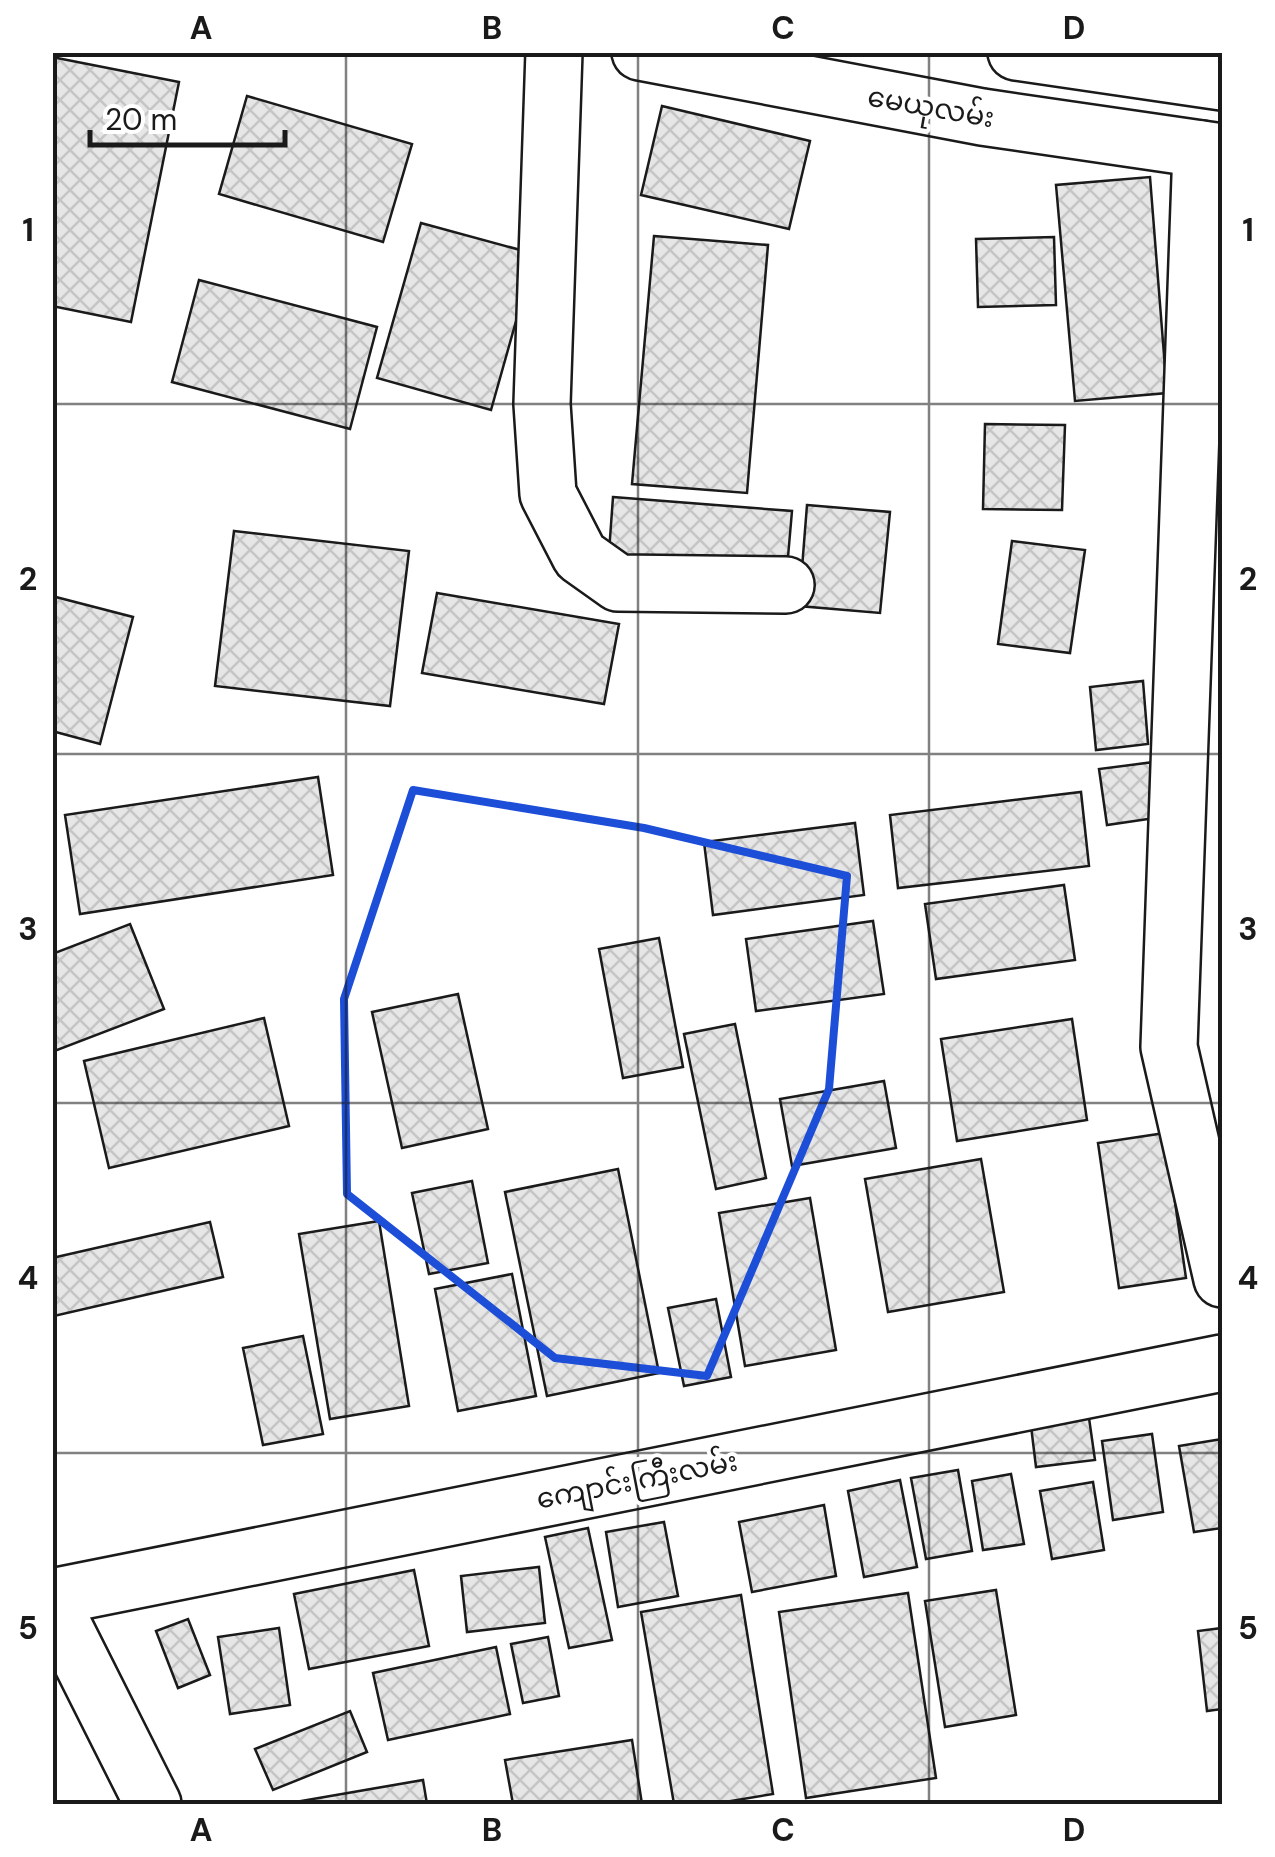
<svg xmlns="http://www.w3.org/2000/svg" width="1275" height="1857" viewBox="0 0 1275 1857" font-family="'DM Sans','Noto Sans Myanmar',sans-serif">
<defs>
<pattern id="building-cross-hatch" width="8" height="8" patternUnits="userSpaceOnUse" patternTransform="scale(2.5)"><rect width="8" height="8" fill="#e6e6e6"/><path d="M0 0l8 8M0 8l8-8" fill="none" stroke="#c5c5c5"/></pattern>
</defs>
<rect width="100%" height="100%" fill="#fff"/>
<g fill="url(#building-cross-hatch)" stroke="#1a1a1a" stroke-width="2.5">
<path d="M 52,57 L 179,82 L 131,322 L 52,306 Z"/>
<path d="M 247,96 L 412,144 L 383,242 L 219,194 Z"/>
<path d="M 662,106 L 810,141 L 789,229 L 641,195 Z"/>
<path d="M 1150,177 L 1167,393 L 1075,401 L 1056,185 Z"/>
<path d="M 421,223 L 535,254 L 491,410 L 377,378 Z"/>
<path d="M 654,236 L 768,245 L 747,493 L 632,484 Z"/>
<path d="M 1054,237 L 1056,305 L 978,307 L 976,239 Z"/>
<path d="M 199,280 L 377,327 L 350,429 L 172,382 Z"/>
<path d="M 985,424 L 1065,425 L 1062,510 L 983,509 Z"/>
<path d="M 613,497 L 792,511 L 786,580 L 608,566 Z"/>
<path d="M 807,505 L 890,512 L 880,613 L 799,606 Z"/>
<path d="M 234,531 L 409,551 L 390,706 L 215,686 Z"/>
<path d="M 1012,541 L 1085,550 L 1070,653 L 998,644 Z"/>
<path d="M 437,593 L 619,624 L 604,704 L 422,673 Z"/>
<path d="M 52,596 L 133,617 L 100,744 L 52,731 Z"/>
<path d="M 1143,681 L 1148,744 L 1096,750 L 1090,687 Z"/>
<path d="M 1154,762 L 1162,817 L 1107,825 L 1099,769 Z"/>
<path d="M 318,777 L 333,875 L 80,914 L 65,815 Z"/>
<path d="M 1081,792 L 1089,866 L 898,888 L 890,815 Z"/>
<path d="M 855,823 L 864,895 L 713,915 L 704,842 Z"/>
<path d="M 1064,885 L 1075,960 L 936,979 L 925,904 Z"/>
<path d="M 873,921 L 884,994 L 756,1011 L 746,939 Z"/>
<path d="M 130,924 L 164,1009 L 52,1052 L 52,954 Z"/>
<path d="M 659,938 L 683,1067 L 623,1078 L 599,949 Z"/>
<path d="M 458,994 L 488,1129 L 402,1148 L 372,1012 Z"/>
<path d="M 264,1018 L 289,1126 L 109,1168 L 84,1061 Z"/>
<path d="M 1072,1019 L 1087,1120 L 957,1141 L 941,1039 Z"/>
<path d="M 735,1024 L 766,1178 L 716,1189 L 684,1034 Z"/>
<path d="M 884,1081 L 896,1148 L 792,1166 L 780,1099 Z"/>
<path d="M 1165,1133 L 1186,1278 L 1119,1288 L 1098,1143 Z"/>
<path d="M 981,1159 L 1004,1292 L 888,1312 L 865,1179 Z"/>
<path d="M 618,1169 L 659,1373 L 547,1396 L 505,1192 Z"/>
<path d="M 472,1181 L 488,1263 L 429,1274 L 412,1193 Z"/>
<path d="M 810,1198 L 836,1350 L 745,1366 L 719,1213 Z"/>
<path d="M 379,1221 L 409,1406 L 330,1419 L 299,1234 Z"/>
<path d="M 210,1222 L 223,1277 L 54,1316 L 52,1258 Z"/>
<path d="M 512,1274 L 536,1396 L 458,1411 L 435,1289 Z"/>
<path d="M 716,1299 L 731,1377 L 684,1386 L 668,1308 Z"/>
<path d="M 303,1336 L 323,1434 L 263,1445 L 243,1348 Z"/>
<path d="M 1089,1418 L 1095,1460 L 1036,1467 L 1031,1426 Z"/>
<path d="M 1152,1434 L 1163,1512 L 1113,1520 L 1102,1441 Z"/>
<path d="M 1222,1439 L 1222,1528 L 1194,1532 L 1179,1446 Z"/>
<path d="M 958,1470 L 972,1551 L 926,1559 L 911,1478 Z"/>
<path d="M 1011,1474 L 1024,1544 L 983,1550 L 972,1481 Z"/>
<path d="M 900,1480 L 917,1567 L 864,1577 L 848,1491 Z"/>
<path d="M 1093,1482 L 1104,1550 L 1052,1559 L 1040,1491 Z"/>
<path d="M 824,1505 L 836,1576 L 752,1592 L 739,1522 Z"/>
<path d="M 664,1522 L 678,1596 L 618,1607 L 606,1532 Z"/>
<path d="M 588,1528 L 612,1640 L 569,1648 L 545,1537 Z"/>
<path d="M 539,1567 L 545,1623 L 467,1632 L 461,1576 Z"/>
<path d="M 414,1570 L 429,1646 L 309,1669 L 294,1594 Z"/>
<path d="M 996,1590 L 1016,1715 L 945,1727 L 925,1601 Z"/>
<path d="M 908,1593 L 936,1778 L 806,1798 L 779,1612 Z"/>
<path d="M 741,1595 L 773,1794 L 713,1804 L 674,1804 L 641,1612 Z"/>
<path d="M 188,1619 L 210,1675 L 178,1688 L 156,1631 Z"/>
<path d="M 279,1628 L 290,1705 L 230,1714 L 218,1637 Z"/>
<path d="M 1222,1628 L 1222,1709 L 1207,1711 L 1198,1631 Z"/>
<path d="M 548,1637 L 559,1696 L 523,1703 L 511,1644 Z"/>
<path d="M 496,1647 L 510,1714 L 388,1740 L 373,1673 Z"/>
<path d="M 350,1711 L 367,1752 L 273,1790 L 255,1749 Z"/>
<path d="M 632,1740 L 642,1804 L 513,1804 L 505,1760 Z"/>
<path d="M 423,1780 L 427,1804 L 284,1804 Z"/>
</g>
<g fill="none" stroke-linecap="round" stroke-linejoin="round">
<defs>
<g id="minor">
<path d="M 554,52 L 542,404 L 548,494 L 580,556 L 618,583 L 786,585"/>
<path d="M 1201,149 L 1169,1047 L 1222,1279"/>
<path d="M 52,1597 L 1222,1363"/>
<path d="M 52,1603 L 153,1804"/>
</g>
<g id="primary">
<path d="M 640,52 L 982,117 L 1222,152"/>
<path d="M 1016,52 L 1222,82"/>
</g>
</defs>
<use href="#minor" stroke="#1a1a1a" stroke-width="60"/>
<use href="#primary" stroke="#1a1a1a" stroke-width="60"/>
<use href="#minor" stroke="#fff" stroke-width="55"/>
<use href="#primary" stroke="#fff" stroke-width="55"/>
</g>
<path fill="none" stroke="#1d4ed8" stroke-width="8" stroke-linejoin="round" d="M 413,790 L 644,828 L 847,876 L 829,1089 L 707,1376 L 555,1358 L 347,1194 L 344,999 Z"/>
<path fill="none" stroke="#1a1a1a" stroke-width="2.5" stroke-opacity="0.55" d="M 346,52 L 346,1804M 638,52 L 638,1804M 929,52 L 929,1804M 52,404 L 1222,404M 52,754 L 1222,754M 52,1103 L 1222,1103M 52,1453 L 1222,1453"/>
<g text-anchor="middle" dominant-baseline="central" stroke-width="8" stroke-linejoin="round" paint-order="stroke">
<g font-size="28" fill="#1a1a1a" stroke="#fff">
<text transform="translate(931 107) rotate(10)">မေယုလမ်း</text>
<text transform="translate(637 1480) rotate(-11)">ကျောင်းကြီးလမ်း</text>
</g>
</g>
<rect width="1275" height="1857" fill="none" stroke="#ffffff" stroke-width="110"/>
<path d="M90 130v15h195v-15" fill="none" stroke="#1a1a1a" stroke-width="5"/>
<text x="105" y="130" font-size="30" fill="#1a1a1a" stroke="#ffffff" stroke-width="8" paint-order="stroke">20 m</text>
<rect x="55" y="55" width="1165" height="1747" fill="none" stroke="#1a1a1a" stroke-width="4"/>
<g font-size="32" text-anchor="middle" font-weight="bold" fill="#1a1a1a">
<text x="201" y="39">A</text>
<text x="492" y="39">B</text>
<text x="783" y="39">C</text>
<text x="1074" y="39">D</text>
<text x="28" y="241">1</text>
<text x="1248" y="241">1</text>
<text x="28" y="590">2</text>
<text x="1248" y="590">2</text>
<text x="28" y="940">3</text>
<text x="1248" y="940">3</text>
<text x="28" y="1289">4</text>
<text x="1248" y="1289">4</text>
<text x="28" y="1639">5</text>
<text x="1248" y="1639">5</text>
<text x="201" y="1841">A</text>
<text x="492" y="1841">B</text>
<text x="783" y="1841">C</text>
<text x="1074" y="1841">D</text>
</g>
</svg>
